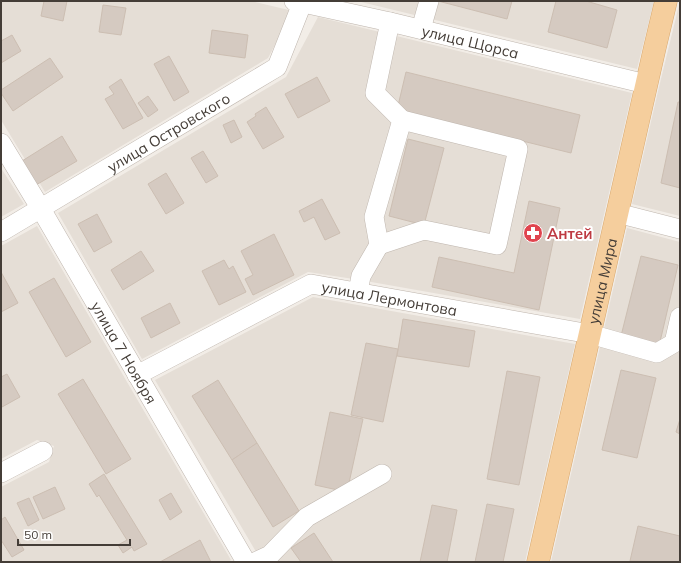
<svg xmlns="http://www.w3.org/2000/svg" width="681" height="563" viewBox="0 0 681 563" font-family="Mulish,sans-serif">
<rect width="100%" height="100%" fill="#f2ede7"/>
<g fill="#e5ded6">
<path d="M 1,1 L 251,1 L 293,11 L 268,58 L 45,192 L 1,120 Z"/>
<path d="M 357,1 L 654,1 L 637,69 Z"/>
<path d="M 680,1 L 680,216 L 632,204 L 659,87 Z"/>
<path d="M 318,17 L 632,93 L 580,319 L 360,280 L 308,272 L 142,359 L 58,213 L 286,77 Z"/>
<path d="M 1,168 L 24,204 L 1,217 Z"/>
<path d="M 37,226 L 127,382 L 231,560 L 228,562 L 1,562 L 1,487 L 49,462 L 54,446 L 37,440 L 1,459 L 1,246 Z"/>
<path d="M 627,228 L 680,242 L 680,562 L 551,562 Z"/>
<path d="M 313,297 L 575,344 L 525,562 L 262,562 L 155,380 Z"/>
</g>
<g fill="#d5cac1" stroke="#ccbeb2">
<path d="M 44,1 L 67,1 L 63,21 L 41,16 Z"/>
<path d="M 438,1 L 512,1 L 507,19 Z"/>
<path d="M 556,1 L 586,1 L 617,10 L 607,48 L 548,32 Z"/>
<path d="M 103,5 L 126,8 L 121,35 L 99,32 Z"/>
<path d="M 212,30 L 248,35 L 245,58 L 209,53 Z"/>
<path d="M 12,35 L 21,51 L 1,63 L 1,41 Z"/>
<path d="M 169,56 L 189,92 L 174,101 L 154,64 Z"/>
<path d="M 50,58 L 63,77 L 13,111 L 1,93 L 1,90 Z"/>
<path d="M 406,72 L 580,115 L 571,153 L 397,110 Z"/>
<path d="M 317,77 L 330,101 L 298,118 L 285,94 Z"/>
<path d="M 121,79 L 143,118 L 123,129 L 105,99 L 114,94 L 109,87 Z"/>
<path d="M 148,96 L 158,110 L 148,117 L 138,103 Z"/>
<path d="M 678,102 L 680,102 L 680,188 L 661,183 Z"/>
<path d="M 266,107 L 284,137 L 263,149 L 247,122 L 256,116 L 255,114 Z"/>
<path d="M 234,120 L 242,137 L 231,143 L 223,125 Z"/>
<path d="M 62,136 L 77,161 L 36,185 L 22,161 Z"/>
<path d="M 408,139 L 444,148 L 424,225 L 389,216 Z"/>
<path d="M 203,151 L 218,176 L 206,183 L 191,158 Z"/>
<path d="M 166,173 L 184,203 L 166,214 L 148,184 Z"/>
<path d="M 322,199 L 340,233 L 325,240 L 314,217 L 304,222 L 299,211 Z"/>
<path d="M 529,201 L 560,208 L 539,310 L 432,287 L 439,257 L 514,273 Z"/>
<path d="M 97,214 L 112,242 L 94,252 L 78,224 Z"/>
<path d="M 274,234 L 294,275 L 253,295 L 245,279 L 253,275 L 241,251 Z"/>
<path d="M 141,251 L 154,271 L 123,290 L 111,270 Z"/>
<path d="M 641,256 L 678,265 L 659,346 L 621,336 Z"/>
<path d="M 224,260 L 229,269 L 233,266 L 246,292 L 219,305 L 202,271 Z"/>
<path d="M 1,272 L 18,303 L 1,312 Z"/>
<path d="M 54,278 L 91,342 L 66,357 L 29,292 Z"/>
<path d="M 170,303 L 180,323 L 151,338 L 141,318 Z"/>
<path d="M 403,319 L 475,331 L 469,367 L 397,356 Z"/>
<path d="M 366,343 L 398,349 L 383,422 L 351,415 Z"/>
<path d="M 621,370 L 656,378 L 637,458 L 602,450 Z"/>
<path d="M 507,371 L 540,377 L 519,485 L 487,479 Z"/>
<path d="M 7,374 L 20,397 L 2,407 L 1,404 L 1,377 Z"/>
<path d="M 83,379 L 131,459 L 106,474 L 58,394 Z"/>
<path d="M 218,380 L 257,443 L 232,460 L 192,396 Z"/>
<path d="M 330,412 L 363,419 L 347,492 L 315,485 Z"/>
<path d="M 680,419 L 680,434 L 676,432 Z"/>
<path d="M 257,443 L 299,511 L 273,527 L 232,460 Z"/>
<path d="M 104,474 L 147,544 L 134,551 L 132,547 L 123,553 L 118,545 L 127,540 L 99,495 L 97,497 L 89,484 Z"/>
<path d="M 55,487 L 65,509 L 43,519 L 33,497 Z"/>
<path d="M 171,493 L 182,512 L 170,520 L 159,500 Z"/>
<path d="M 29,498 L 39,520 L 28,526 L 17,503 Z"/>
<path d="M 487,504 L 514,509 L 503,562 L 475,562 Z"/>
<path d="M 432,505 L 457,510 L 447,562 L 420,562 Z"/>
<path d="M 5,517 L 24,550 L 12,557 L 1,540 L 1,520 Z"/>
<path d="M 638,526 L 680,536 L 680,562 L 630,561 Z"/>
<path d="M 314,533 L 333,562 L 301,562 L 291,548 Z"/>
<path d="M 200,540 L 211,562 L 160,562 Z"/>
</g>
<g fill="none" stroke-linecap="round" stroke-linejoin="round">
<defs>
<g id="minor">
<path id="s1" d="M 294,1 L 390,22 L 646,84"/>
<path d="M 421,29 L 429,1"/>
<path id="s2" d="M 1,143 L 41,209 L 246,562"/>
<path d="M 617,213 L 680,229"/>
<path id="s3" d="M 1,232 L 277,67 L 303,1"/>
<path d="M 379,245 L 424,230 L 497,245 L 518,149 L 402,120"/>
<path d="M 358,292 L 361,276 L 379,245 L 374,217 L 402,120 L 375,93 L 390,22"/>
<path id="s4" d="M 137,375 L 311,284 L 590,334 L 657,353 L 674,343 L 680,317"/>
<path d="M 1,473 L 43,451"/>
<path d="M 255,562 L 270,555 L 307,517 L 382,474"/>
</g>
<g id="major">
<path id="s5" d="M 538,562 L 655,47 L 666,1"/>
</g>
</defs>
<use href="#minor" stroke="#bfb6ae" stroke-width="20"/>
<use href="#major" stroke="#d8a86f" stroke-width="23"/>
<use href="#minor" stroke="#fff" stroke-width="19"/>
<use href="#major" stroke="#f5ce9d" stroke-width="22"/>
</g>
<defs>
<symbol id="pharmacy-disc" viewBox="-11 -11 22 22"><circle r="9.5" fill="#e0444e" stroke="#fff"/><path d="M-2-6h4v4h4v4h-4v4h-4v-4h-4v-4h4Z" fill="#fff"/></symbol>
</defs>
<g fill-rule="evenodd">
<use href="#pharmacy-disc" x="522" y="222" width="22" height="22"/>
</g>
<g text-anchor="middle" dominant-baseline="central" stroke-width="4" stroke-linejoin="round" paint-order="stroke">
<g font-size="15" fill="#443d37" stroke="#fff">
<text stroke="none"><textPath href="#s1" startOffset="181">улица Щорса</textPath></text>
<text stroke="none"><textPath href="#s3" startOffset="195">улица Островского</textPath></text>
<text stroke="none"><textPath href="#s5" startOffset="288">улица Мира</textPath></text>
<text stroke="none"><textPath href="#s4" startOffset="276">улица Лермонтова</textPath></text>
<text stroke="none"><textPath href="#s2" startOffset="243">улица 7 Ноября</textPath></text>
</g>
<g font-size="15" font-weight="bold" fill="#be3a42" stroke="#fff" text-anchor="start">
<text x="547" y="233">Антей</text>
</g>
</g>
<rect width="681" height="563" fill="none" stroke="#443d37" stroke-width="4"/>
<path d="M18 539v6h112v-6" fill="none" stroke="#443d37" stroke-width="2"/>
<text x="24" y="539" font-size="12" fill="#443d37" stroke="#ffffff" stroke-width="3" paint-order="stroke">50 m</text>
</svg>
